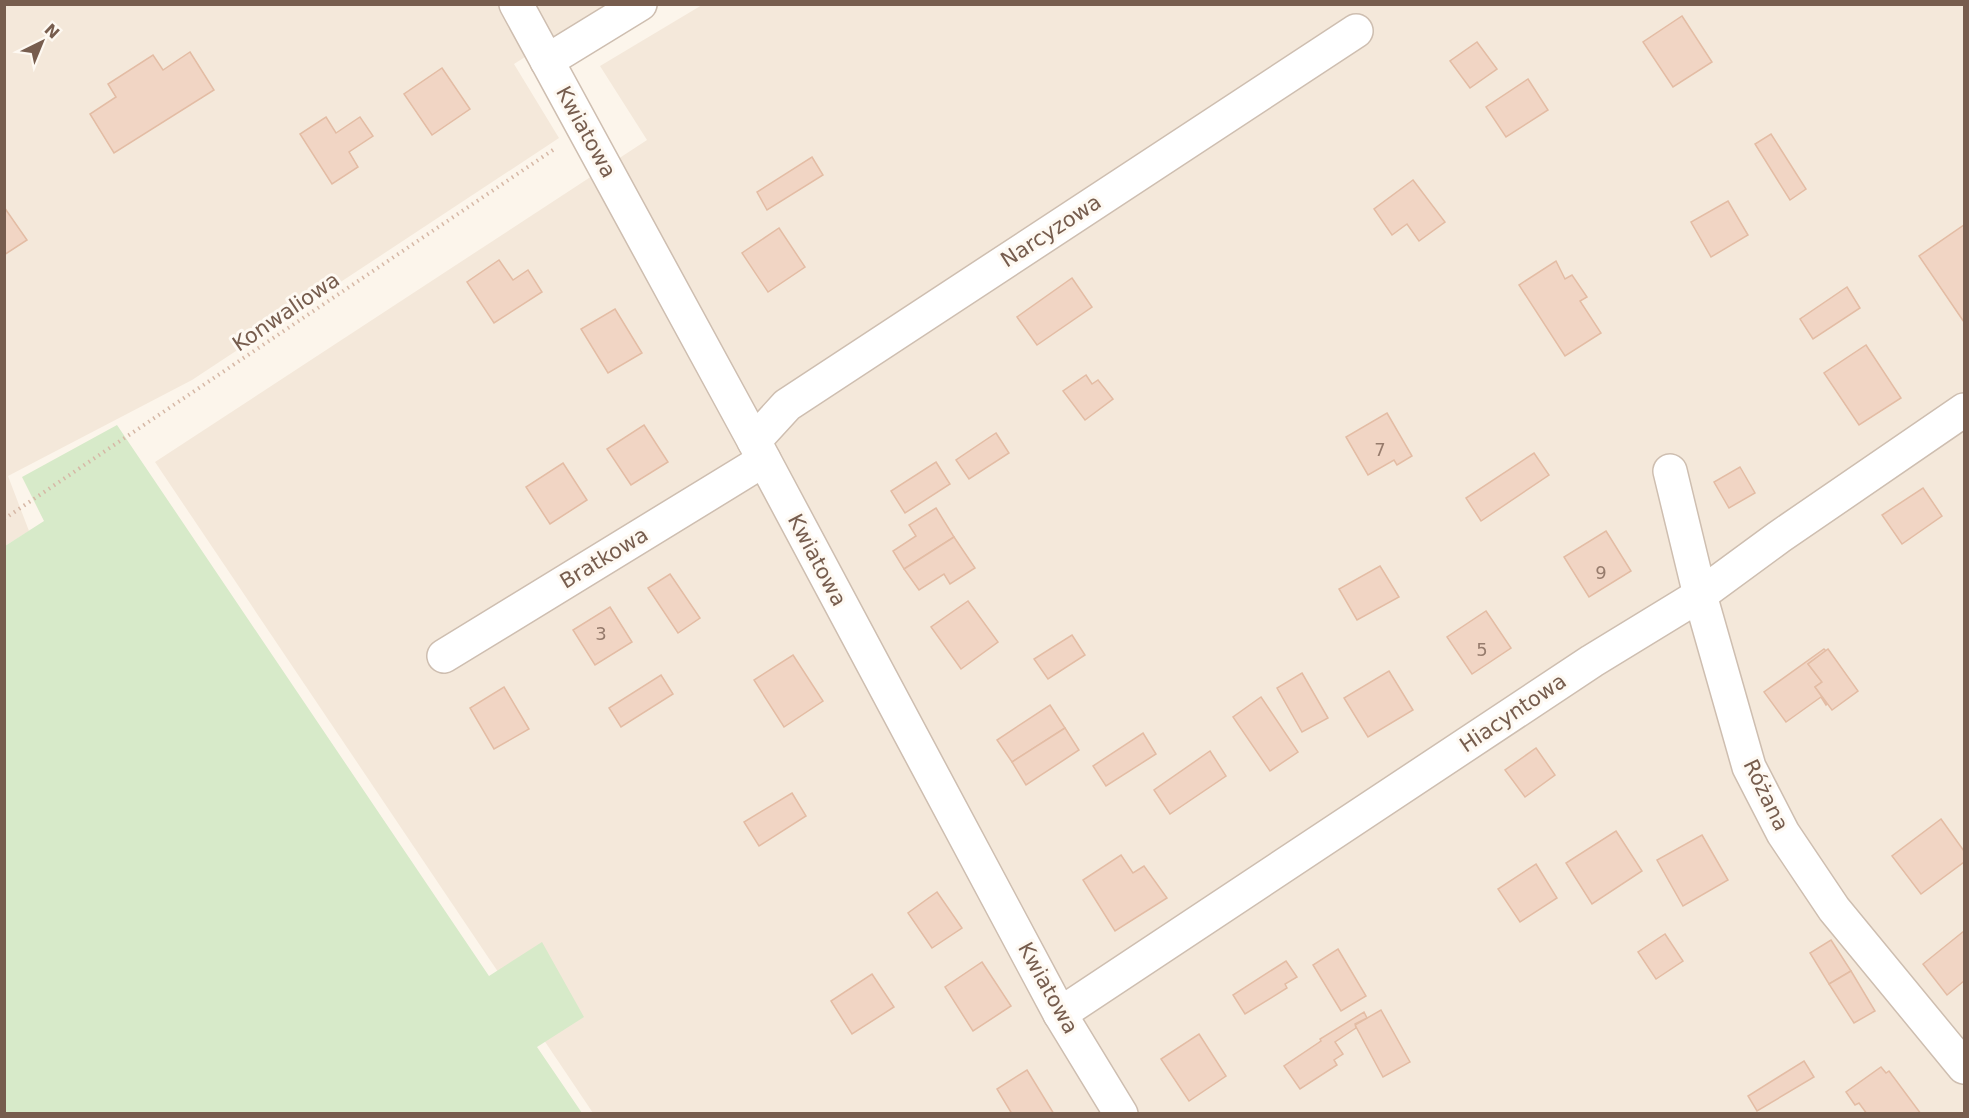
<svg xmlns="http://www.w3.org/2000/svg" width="1969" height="1118" viewBox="0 0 1969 1118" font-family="'DejaVu Sans',sans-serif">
<rect width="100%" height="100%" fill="#fcf5eb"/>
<g fill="#f4e8da">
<path d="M 5,5 L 607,5 L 514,64 L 559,138 L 192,380 L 8,476 L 29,531 L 5,546 Z"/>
<path d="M 702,5 L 1964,5 L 1964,1113 L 593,1113 L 155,462 L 647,140 L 600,66 Z"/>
</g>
<path fill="#d7eac9" d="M 117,425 L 489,976 L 542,942 L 584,1017 L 537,1047 L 582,1113 L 5,1113 L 5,546 L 44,521 L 22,477 Z"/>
<g fill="#f1d5c4" stroke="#e3bca4" stroke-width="1.5">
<path d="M 1682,16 L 1712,62 L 1673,87 L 1643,42 Z"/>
<path d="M 1477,42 L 1497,69 L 1470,88 L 1450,61 Z"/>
<path d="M 190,52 L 214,90 L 114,153 L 90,114 L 116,97 L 108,84 L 153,55 L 163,70 Z"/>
<path d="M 442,68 L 470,109 L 432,135 L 404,94 Z"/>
<path d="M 1528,79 L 1548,110 L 1506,137 L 1486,107 Z"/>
<path d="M 326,117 L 336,133 L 360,117 L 373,136 L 349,152 L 358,167 L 332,184 L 300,134 Z"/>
<path d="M 1771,134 L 1806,189 L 1790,200 L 1755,144 Z"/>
<path d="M 812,157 L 823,175 L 767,210 L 757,192 Z"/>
<path d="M 1413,180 L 1445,222 L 1419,241 L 1407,224 L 1392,235 L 1374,209 Z"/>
<path d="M 1728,201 L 1748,235 L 1711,257 L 1691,222 Z"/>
<path d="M 4,207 L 27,240 L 4,255 Z"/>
<path d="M 1964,225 L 1964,322 L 1919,256 Z"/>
<path d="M 779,228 L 805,267 L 768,292 L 742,253 Z"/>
<path d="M 499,260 L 513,280 L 528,270 L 542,292 L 494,323 L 467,282 Z"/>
<path d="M 1556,261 L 1565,279 L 1572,275 L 1587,297 L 1580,301 L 1601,333 L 1565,356 L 1519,285 Z"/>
<path d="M 1072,278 L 1092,307 L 1037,345 L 1017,317 Z"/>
<path d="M 1847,287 L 1860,308 L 1813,339 L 1800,319 Z"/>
<path d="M 615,309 L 642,353 L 608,373 L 581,329 Z"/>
<path d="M 1866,345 L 1901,398 L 1859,425 L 1824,373 Z"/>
<path d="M 1086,375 L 1092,384 L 1098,380 L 1113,399 L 1085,420 L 1063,391 Z"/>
<path d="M 1387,413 L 1412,456 L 1397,465 L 1394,460 L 1368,475 L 1346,437 Z"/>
<path d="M 644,425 L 668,462 L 631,485 L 607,449 Z"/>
<path d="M 996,433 L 1009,453 L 969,479 L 956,460 Z"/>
<path d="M 1534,453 L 1549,475 L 1481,521 L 1466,498 Z"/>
<path d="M 936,462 L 950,484 L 905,513 L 891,491 Z"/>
<path d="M 563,463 L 587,500 L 550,524 L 526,487 Z"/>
<path d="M 1740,467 L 1755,493 L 1729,508 L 1714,482 Z"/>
<path d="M 1923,488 L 1942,516 L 1902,544 L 1882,515 Z"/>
<path d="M 936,508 L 954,537 L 904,569 L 893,551 L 916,536 L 909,525 Z"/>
<path d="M 1606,531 L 1631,571 L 1589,597 L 1564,557 Z"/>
<path d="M 954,537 L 975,568 L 950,584 L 944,574 L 919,590 L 904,569 Z"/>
<path d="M 1380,566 L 1399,597 L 1357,620 L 1339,589 Z"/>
<path d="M 670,574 L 700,618 L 678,633 L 648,588 Z"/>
<path d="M 968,601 L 998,642 L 961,669 L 931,627 Z"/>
<path d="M 610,607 L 632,642 L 595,665 L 573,630 Z"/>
<path d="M 1486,611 L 1511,648 L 1472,674 L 1447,637 Z"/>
<path d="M 1072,635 L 1085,655 L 1048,679 L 1034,659 Z"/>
<path d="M 1824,649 L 1826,651 L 1808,664 L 1822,682 L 1815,687 L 1827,704 L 1826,705 L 1821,697 L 1786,722 L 1764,692 Z"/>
<path d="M 1828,649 L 1858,691 L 1832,710 L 1815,687 L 1822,682 L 1808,664 Z"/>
<path d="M 793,655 L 823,701 L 784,727 L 754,680 Z"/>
<path d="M 1389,671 L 1413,710 L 1368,737 L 1344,698 Z"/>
<path d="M 1302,673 L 1328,718 L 1302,732 L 1277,688 Z"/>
<path d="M 661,675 L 673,694 L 621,727 L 609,708 Z"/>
<path d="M 504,687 L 529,729 L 494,749 L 470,708 Z"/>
<path d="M 1261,697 L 1298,752 L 1270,771 L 1233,717 Z"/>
<path d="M 1050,705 L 1065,728 L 1012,762 L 997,740 Z"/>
<path d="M 1065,728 L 1079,750 L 1026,785 L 1012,762 Z"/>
<path d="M 1143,733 L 1156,754 L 1106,786 L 1093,766 Z"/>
<path d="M 1536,748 L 1555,775 L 1525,797 L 1505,770 Z"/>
<path d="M 1210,751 L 1226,776 L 1170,814 L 1154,790 Z"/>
<path d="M 792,793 L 806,816 L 759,846 L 744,822 Z"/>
<path d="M 1941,819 L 1964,851 L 1964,862 L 1921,894 L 1892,856 Z"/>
<path d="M 1616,831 L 1642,871 L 1592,904 L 1566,863 Z"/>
<path d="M 1702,835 L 1728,880 L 1683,906 L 1657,860 Z"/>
<path d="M 1121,855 L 1133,873 L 1144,866 L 1167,898 L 1115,931 L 1083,880 Z"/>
<path d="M 1536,864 L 1557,898 L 1520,922 L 1498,889 Z"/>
<path d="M 937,892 L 962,928 L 932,948 L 908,913 Z"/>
<path d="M 1964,931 L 1964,981 L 1947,995 L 1923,964 Z"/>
<path d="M 1665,934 L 1683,961 L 1656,979 L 1638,952 Z"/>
<path d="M 1831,940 L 1851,971 L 1829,984 L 1810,953 Z"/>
<path d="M 1338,949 L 1366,996 L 1341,1011 L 1313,965 Z"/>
<path d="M 1286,961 L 1297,977 L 1285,984 L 1287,988 L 1245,1014 L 1233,995 Z"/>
<path d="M 982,962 L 1011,1006 L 973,1031 L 945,987 Z"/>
<path d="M 1851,971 L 1875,1011 L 1854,1023 L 1829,984 Z"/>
<path d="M 872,974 L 894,1007 L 852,1034 L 831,1001 Z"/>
<path d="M 1381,1010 L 1410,1062 L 1383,1077 L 1355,1025 Z"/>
<path d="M 1364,1012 L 1367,1018 L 1355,1024 L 1356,1028 L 1335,1042 L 1343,1054 L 1334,1060 L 1337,1065 L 1300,1089 L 1284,1066 L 1321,1041 L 1320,1039 Z"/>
<path d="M 1199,1034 L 1226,1076 L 1189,1101 L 1161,1059 Z"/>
<path d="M 1804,1061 L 1814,1077 L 1757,1111 L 1748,1096 Z"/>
<path d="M 1881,1067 L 1886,1073 L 1889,1071 L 1921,1114 L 1867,1114 L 1859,1103 L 1855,1105 L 1846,1092 Z"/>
<path d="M 1027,1070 L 1054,1114 L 1012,1114 L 997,1089 Z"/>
</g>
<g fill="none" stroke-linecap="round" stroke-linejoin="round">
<defs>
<g id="street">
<path d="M 516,4 L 754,441 L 1060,1014 L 1121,1114"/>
<path d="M 547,61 L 640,4"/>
<path d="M 754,441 L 787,405 L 1356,31"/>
<path d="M 1670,471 L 1700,595 L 1749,767 L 1783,833 L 1834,909 L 1964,1067"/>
<path d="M 444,656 L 764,460"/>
<path d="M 1060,1014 L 1592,661 L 1700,595 L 1779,537 L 1964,410"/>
</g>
</defs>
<use href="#street" stroke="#cebeb0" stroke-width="36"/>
<path stroke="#d6b8a6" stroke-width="4" stroke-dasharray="1.5 4.5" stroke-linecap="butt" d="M 4,519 L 556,148"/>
<use href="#street" stroke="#fff" stroke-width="33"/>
</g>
<g text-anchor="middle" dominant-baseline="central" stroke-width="6" stroke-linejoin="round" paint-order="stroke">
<g font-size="18" fill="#967b6c">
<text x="1380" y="449">7</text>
<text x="1601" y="572">9</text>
<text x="601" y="633">3</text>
<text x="1482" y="649">5</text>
</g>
<g font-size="21" fill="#775d4e" stroke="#fef9f2">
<text transform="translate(586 132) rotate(61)">Kwiatowa</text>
<text transform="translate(1051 231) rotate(-33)">Narcyzowa</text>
<text transform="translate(286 312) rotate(-34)">Konwaliowa</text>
<text transform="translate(604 558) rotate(-31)">Bratkowa</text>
<text transform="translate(817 560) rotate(62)">Kwiatowa</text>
<text transform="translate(1513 713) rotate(-34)">Hiacyntowa</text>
<text transform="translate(1766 795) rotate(64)">Różana</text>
<text transform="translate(1048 988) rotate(61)">Kwiatowa</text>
</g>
</g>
<rect width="1969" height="1118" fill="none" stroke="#775d4e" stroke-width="12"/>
<g transform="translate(42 42) rotate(43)" stroke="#fef9f2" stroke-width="4.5" paint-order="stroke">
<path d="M0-4.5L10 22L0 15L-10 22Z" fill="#775d4e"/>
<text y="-9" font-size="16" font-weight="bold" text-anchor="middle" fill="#775d4e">N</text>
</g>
</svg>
